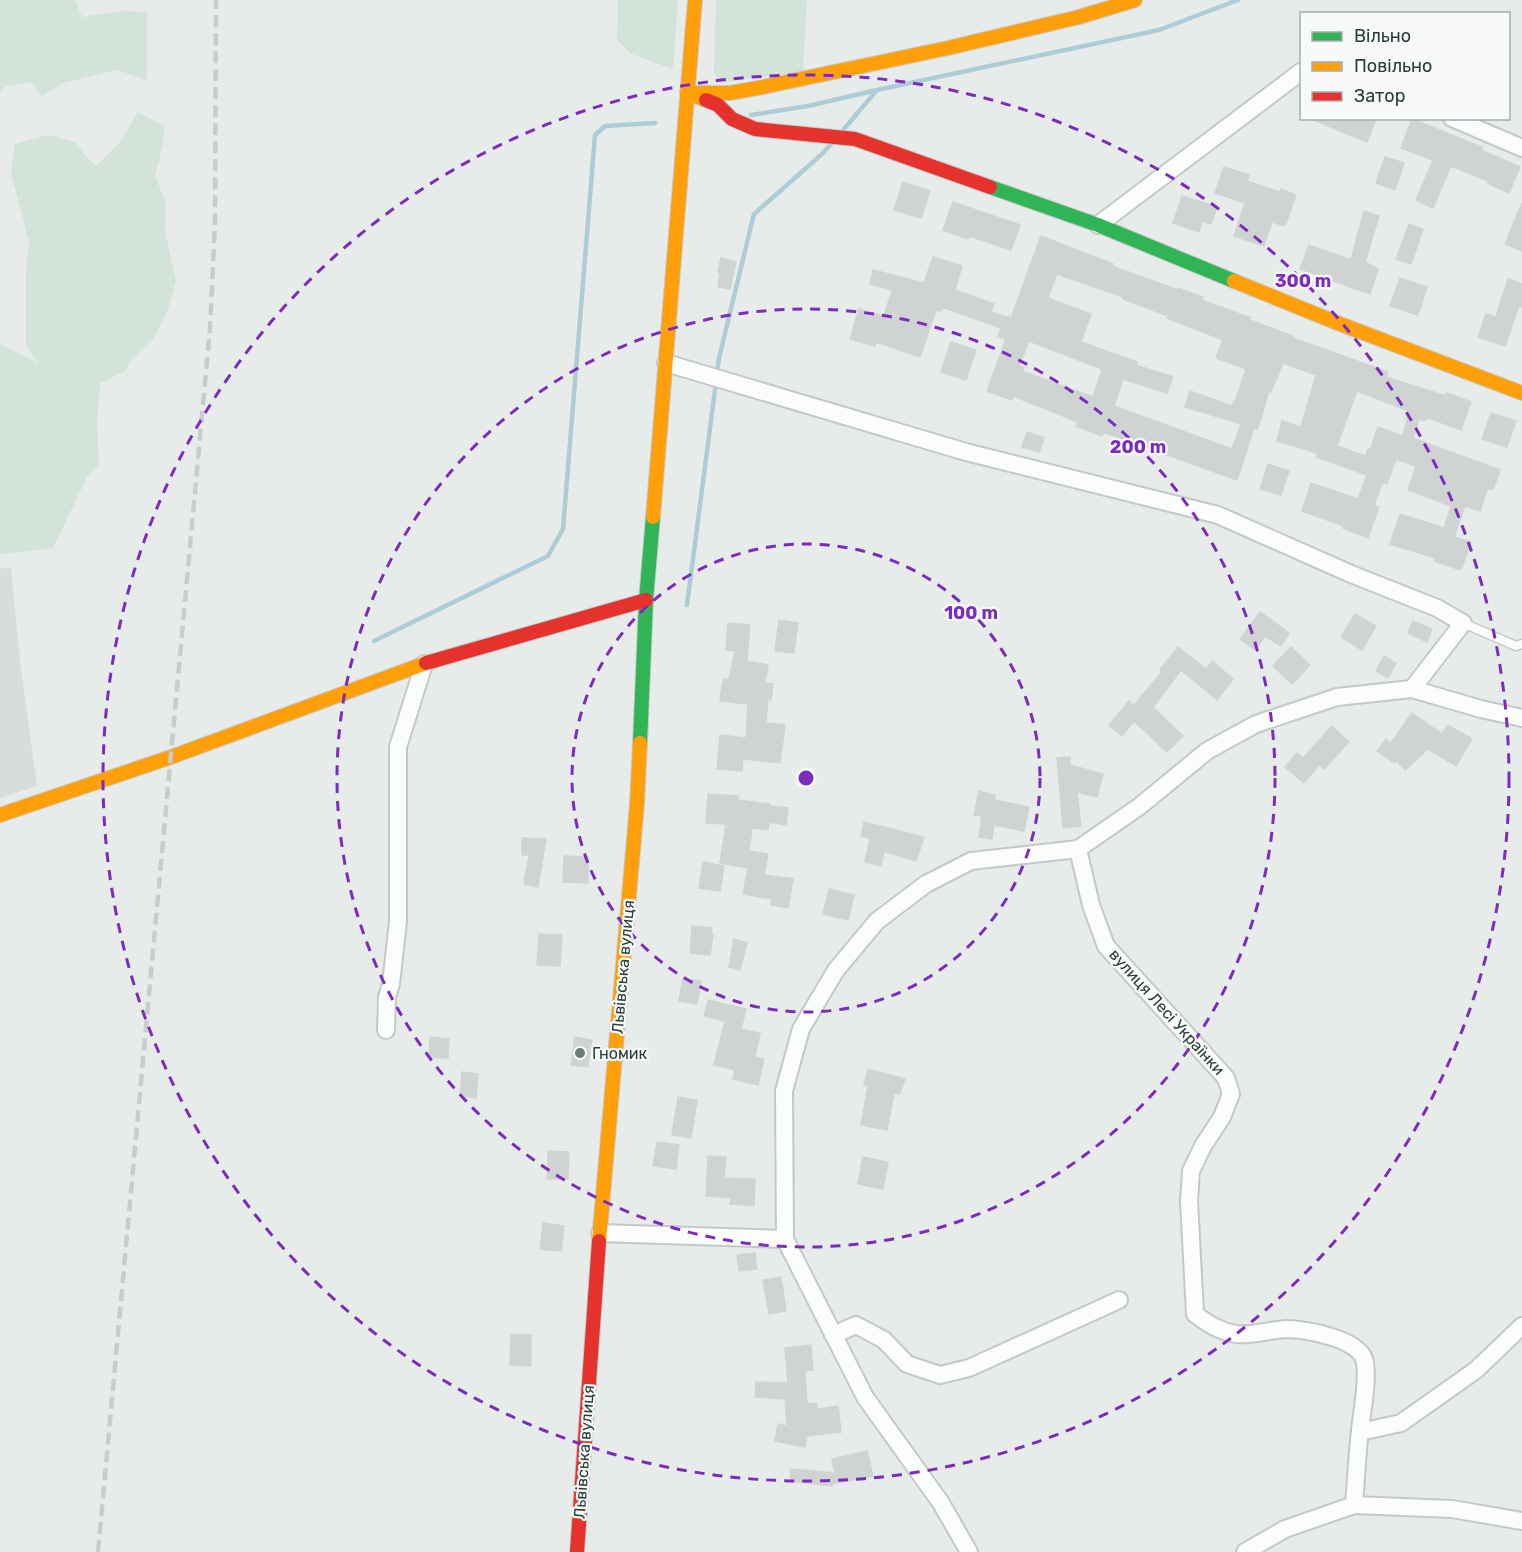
<svg xmlns="http://www.w3.org/2000/svg" width="1522" height="1552" viewBox="0 0 1522 1552" font-family="Rubik,sans-serif">
<rect width="100%" height="100%" fill="#e7ecea"/>
<path fill="#d6ddda" d="M 11,567 L 20,662 L 37,786 L 0,798 L 0,569 Z"/>
<g fill="#d3e3d9">
<path d="M 0,0 L 75,0 L 82,17 L 119,11 L 147,12 L 147,80 L 117,70 L 63,83 L 42,96 L 31,82 L 5,87 L 0,92 Z"/>
<path d="M 618,0 L 678,0 L 673,69 L 631,54 L 617,40 Z"/>
<path d="M 716,0 L 807,0 L 803,71 L 720,83 L 714,72 Z"/>
<path d="M 138,112 L 164,126 L 163,145 L 155,175 L 166,204 L 165,232 L 176,280 L 168,310 L 153,340 L 131,360 L 126,371 L 100,383 L 97,423 L 99,464 L 87,477 L 53,548 L 0,554 L 0,344 L 38,363 L 26,346 L 26,273 L 29,242 L 11,173 L 15,144 L 48,135 L 75,142 L 87,158 L 96,166 L 120,142 Z"/>
</g>
<g fill="none" stroke-linecap="round" stroke-linejoin="round">
<g stroke="#aeccd5" stroke-width="4.5">
<path d="M 751,115 L 808,106 L 877,90"/>
<path d="M 844,129 L 877,90 L 1159,30 L 1238,0"/>
<path d="M 717,373 L 719,358 L 754,214 L 822,154 L 831,144"/>
<path d="M 687,605 L 716,382"/>
<path d="M 374,641 L 548,556 L 563,529 L 595,135 L 605,126 L 655,123"/>
</g>
</g>
<g fill="#cfd3d2" stroke="#d0d5d3" stroke-width="1.5" fill-rule="evenodd">
<path d="M 1309,118 L 1376,118 L 1367,142 Z"/>
<path d="M 1412,119 L 1482,147 L 1481,150 L 1520,167 L 1509,193 L 1487,183 L 1488,181 L 1451,166 L 1433,208 L 1416,200 L 1433,160 L 1401,148 Z"/>
<path d="M 1385,157 L 1404,163 L 1395,190 L 1376,183 Z"/>
<path d="M 1224,167 L 1249,175 L 1247,181 L 1280,192 L 1281,189 L 1296,195 L 1285,226 L 1272,222 L 1264,246 L 1234,236 L 1245,203 L 1215,193 Z"/>
<path d="M 903,182 L 930,191 L 921,218 L 894,210 Z"/>
<path d="M 1182,196 L 1217,207 L 1211,224 L 1202,221 L 1199,232 L 1173,223 Z"/>
<path d="M 953,202 L 1020,225 L 1011,250 L 969,236 L 968,239 L 943,230 Z"/>
<path d="M 1522,203 L 1522,251 L 1505,244 Z"/>
<path d="M 1364,211 L 1379,216 L 1365,262 L 1378,269 L 1370,294 L 1300,269 L 1309,245 L 1351,260 Z"/>
<path d="M 1409,224 L 1423,229 L 1411,264 L 1396,259 Z"/>
<path d="M 1041,236 L 1113,264 L 1112,266 L 1178,290 L 1178,288 L 1203,297 L 1202,300 L 1251,318 L 1250,320 L 1293,336 L 1293,338 L 1388,372 L 1386,377 L 1446,396 L 1447,393 L 1471,402 L 1461,430 L 1426,417 L 1425,421 L 1419,419 L 1413,438 L 1500,470 L 1493,490 L 1488,488 L 1480,511 L 1465,506 L 1454,537 L 1471,542 L 1461,570 L 1434,561 L 1435,558 L 1390,544 L 1400,514 L 1444,528 L 1451,506 L 1408,490 L 1416,466 L 1396,459 L 1387,484 L 1382,483 L 1374,505 L 1379,507 L 1368,538 L 1343,528 L 1344,526 L 1302,511 L 1311,483 L 1358,499 L 1367,475 L 1316,457 L 1317,453 L 1277,441 L 1282,421 L 1301,427 L 1316,375 L 1283,363 L 1271,392 L 1269,391 L 1262,415 L 1257,429 L 1254,428 L 1237,480 L 1103,432 L 1102,436 L 1076,426 L 1078,422 L 1013,396 L 1012,400 L 987,391 L 1006,339 L 998,336 L 1001,328 L 942,307 L 941,311 L 936,310 L 920,357 L 876,342 L 875,346 L 850,339 L 859,309 L 884,316 L 892,290 L 870,284 L 873,270 L 924,283 L 933,257 L 962,266 L 955,290 L 994,304 L 991,312 L 1011,318 ZM 1057,274 L 1123,297 L 1123,299 L 1168,316 L 1167,318 L 1223,340 L 1216,358 L 1246,369 L 1235,402 L 1234,401 L 1232,406 L 1190,391 L 1185,407 L 1241,424 L 1232,449 L 1114,406 L 1123,379 L 1167,393 L 1173,377 L 1136,365 L 1137,362 L 1081,342 L 1091,314 L 1048,298 ZM 1029,341 L 1102,369 L 1093,397 L 1022,371 L 1024,367 L 1019,366 ZM 1357,391 L 1409,411 L 1403,436 L 1378,427 L 1370,450 L 1368,449 L 1365,456 L 1337,446 Z"/>
<path d="M 721,258 L 736,262 L 730,289 L 718,287 L 720,273 L 718,272 Z"/>
<path d="M 1400,278 L 1427,287 L 1418,315 L 1390,306 Z"/>
<path d="M 1508,279 L 1522,284 L 1522,307 L 1519,306 L 1505,346 L 1478,337 L 1486,314 L 1496,317 Z"/>
<path d="M 951,342 L 976,350 L 966,380 L 941,372 Z"/>
<path d="M 1491,413 L 1516,421 L 1507,447 L 1482,439 Z"/>
<path d="M 1027,432 L 1044,438 L 1039,452 L 1022,447 Z"/>
<path d="M 1268,464 L 1289,471 L 1281,495 L 1260,489 Z"/>
<path d="M 1260,612 L 1289,633 L 1281,646 L 1265,636 L 1255,650 L 1240,639 Z"/>
<path d="M 1355,614 L 1376,626 L 1362,650 L 1341,637 Z"/>
<path d="M 779,620 L 798,623 L 794,653 L 775,651 Z"/>
<path d="M 1413,621 L 1432,629 L 1427,642 L 1408,633 Z"/>
<path d="M 728,623 L 750,625 L 747,661 L 768,665 L 765,683 L 773,684 L 771,700 L 768,699 L 766,723 L 785,725 L 780,763 L 743,759 L 742,771 L 717,769 L 720,735 L 746,738 L 748,704 L 720,701 L 723,679 L 729,680 L 735,651 L 726,650 Z"/>
<path d="M 1178,647 L 1206,669 L 1212,661 L 1233,679 L 1217,700 L 1181,670 L 1153,707 L 1183,736 L 1167,752 L 1134,721 L 1122,736 L 1109,725 L 1129,701 L 1134,705 L 1162,672 L 1160,670 Z"/>
<path d="M 1291,647 L 1310,665 L 1292,684 L 1273,666 Z"/>
<path d="M 1384,656 L 1396,663 L 1388,678 L 1376,671 Z"/>
<path d="M 1412,713 L 1442,734 L 1448,725 L 1472,739 L 1456,766 L 1428,749 L 1405,770 L 1396,760 L 1394,763 L 1377,751 L 1386,739 L 1391,743 Z"/>
<path d="M 1332,726 L 1349,742 L 1324,769 L 1319,765 L 1304,783 L 1285,767 L 1297,753 L 1303,758 Z"/>
<path d="M 1070,757 L 1070,765 L 1103,774 L 1097,797 L 1077,792 L 1081,826 L 1063,828 L 1057,758 Z"/>
<path d="M 979,791 L 995,795 L 994,800 L 1029,807 L 1024,831 L 994,825 L 992,839 L 979,837 L 982,816 L 974,815 Z"/>
<path d="M 708,794 L 738,796 L 738,800 L 770,804 L 770,806 L 788,808 L 786,825 L 769,822 L 768,830 L 752,828 L 749,851 L 768,854 L 764,875 L 793,879 L 788,908 L 771,905 L 772,899 L 743,894 L 748,868 L 720,863 L 726,824 L 706,823 Z"/>
<path d="M 864,822 L 924,837 L 916,861 L 884,851 L 881,866 L 865,862 L 870,838 L 861,836 Z"/>
<path d="M 522,838 L 546,839 L 538,887 L 524,884 L 529,855 L 522,855 Z"/>
<path d="M 564,856 L 588,857 L 588,883 L 563,882 Z"/>
<path d="M 703,862 L 724,866 L 720,891 L 699,888 Z"/>
<path d="M 829,889 L 854,895 L 848,920 L 823,914 Z"/>
<path d="M 692,926 L 712,928 L 711,934 L 713,934 L 710,955 L 690,953 Z"/>
<path d="M 539,934 L 562,935 L 560,966 L 537,965 Z"/>
<path d="M 734,939 L 747,943 L 740,970 L 729,967 Z"/>
<path d="M 683,978 L 701,981 L 697,1004 L 679,1001 Z"/>
<path d="M 708,1000 L 746,1009 L 741,1029 L 760,1033 L 755,1057 L 764,1059 L 758,1085 L 733,1079 L 735,1070 L 714,1065 L 725,1021 L 704,1016 Z"/>
<path d="M 430,1037 L 449,1039 L 448,1058 L 429,1057 Z"/>
<path d="M 575,1037 L 592,1040 L 588,1067 L 571,1065 Z"/>
<path d="M 868,1069 L 905,1079 L 900,1094 L 894,1093 L 887,1130 L 861,1125 L 868,1086 L 864,1085 Z"/>
<path d="M 462,1072 L 478,1074 L 476,1098 L 460,1096 Z"/>
<path d="M 678,1097 L 697,1100 L 691,1138 L 672,1135 Z"/>
<path d="M 657,1142 L 679,1145 L 676,1169 L 653,1166 Z"/>
<path d="M 548,1151 L 569,1152 L 568,1179 L 547,1179 Z"/>
<path d="M 708,1156 L 726,1157 L 724,1178 L 755,1179 L 754,1206 L 730,1204 L 731,1198 L 706,1196 Z"/>
<path d="M 863,1157 L 888,1162 L 883,1189 L 858,1184 Z"/>
<path d="M 543,1223 L 564,1226 L 561,1251 L 540,1249 Z"/>
<path d="M 755,1253 L 757,1269 L 739,1271 L 737,1255 Z"/>
<path d="M 781,1277 L 786,1311 L 769,1314 L 763,1280 Z"/>
<path d="M 511,1335 L 531,1335 L 531,1366 L 510,1365 Z"/>
<path d="M 811,1345 L 813,1370 L 805,1371 L 807,1404 L 817,1403 L 817,1409 L 838,1406 L 841,1432 L 807,1436 L 805,1447 L 775,1441 L 778,1424 L 787,1426 L 785,1399 L 755,1397 L 756,1382 L 788,1383 L 785,1348 Z"/>
<path d="M 867,1451 L 873,1476 L 832,1484 L 832,1486 L 790,1481 L 791,1469 L 835,1473 L 832,1459 Z"/>
</g>
<g fill="none" stroke-linecap="round" stroke-linejoin="round">
<defs>
<path id="lane" d="M 1463,623 L 1516,646 L 1522,644"/>
<g id="street">
<path d="M 1452,118 L 1522,148"/>
<path d="M 1098,225 L 1302,71"/>
<path d="M 666,363 L 966,452 L 1218,515 L 1351,574 L 1437,608 L 1463,623 L 1412,689"/>
<path d="M 1078,849 L 1091,905 L 1106,946 L 1226,1078 L 1231,1094 L 1222,1117 L 1203,1146 L 1191,1171 L 1189,1201 L 1195,1314 C 1208,1324 1219,1331 1236,1334 C 1253,1336 1269,1330 1286,1329 C 1305,1329 1363,1339 1365,1363 C 1368,1385 1362,1409 1360,1431 C 1357,1456 1356,1480 1354,1505 L 1285,1529 L 1245,1552"/>
<path d="M 386,1030 L 387,997 L 391,984 L 398,921 L 398,747 L 424,664"/>
<path d="M 600,1233 L 785,1239 L 865,1397 L 941,1503 L 969,1552"/>
<path d="M 785,1239 L 784,1091 L 801,1029 L 836,970 L 877,921 L 926,884 L 971,861 L 1078,849 L 1140,806 L 1207,751 L 1256,724 L 1337,697 L 1412,689 L 1481,709 L 1522,718"/>
<path d="M 833,1335 L 856,1325 L 884,1340 L 907,1364 L 940,1375 L 969,1368 L 1119,1300"/>
<path d="M 1360,1432 L 1401,1423 L 1476,1370 L 1522,1326"/>
<path d="M 1354,1505 L 1452,1509 L 1522,1521"/>
</g>
<g id="fast">
<path d="M 990,187 L 1098,225 L 1234,281"/>
<path d="M 640,743 L 646,600 L 653,517"/>
</g>
<g id="slow">
<path d="M 706,100 L 687,93 L 730,93 L 763,87 L 948,48 L 1079,17 L 1135,0"/>
<path d="M 1234,281 L 1340,324 L 1522,393"/>
<path d="M 653,517 L 695,0"/>
<path d="M 0,815 L 171,757 L 426,663"/>
<path d="M 599,1241 L 637,804 L 640,743"/>
</g>
<g id="jam">
<path d="M 706,100 L 718,105 L 732,119 L 755,129 L 855,139 L 990,187"/>
<path d="M 426,663 L 646,600"/>
<path d="M 577,1552 L 599,1241"/>
</g>
</defs>
<use href="#lane" stroke="#c4c9c7" stroke-width="11"/>
<use href="#street" stroke="#c4c9c7" stroke-width="20"/>
<use href="#fast" stroke="#c5cac8" stroke-width="16"/>
<use href="#slow" stroke="#c5cac8" stroke-width="16"/>
<use href="#jam" stroke="#c5cac8" stroke-width="16"/>
<use href="#lane" stroke="#fbfcfc" stroke-width="8"/>
<use href="#street" stroke="#fbfcfc" stroke-width="16"/>
<use href="#fast" stroke="#30b455" stroke-width="14"/>
<use href="#slow" stroke="#ff9f0a" stroke-width="14"/>
<use href="#jam" stroke="#e5322d" stroke-width="14"/>
<path stroke="#c8cccb" stroke-width="4.5" stroke-dasharray="12 6" stroke-linecap="butt" d="M 98,1552 L 210,328 L 215,224 L 216,0"/>
</g>
<g fill="none" stroke="#7b2cbf" stroke-width="3" stroke-dasharray="10 8">
<circle cx="806" cy="778" r="234"/>
<circle cx="806" cy="778" r="469"/>
<circle cx="806" cy="778" r="703"/>
</g>
<circle fill="#6a7b77" stroke="#f7faf9" stroke-width="2" cx="580" cy="1053" r="6"/>
<g text-anchor="middle" dominant-baseline="central" stroke-width="4.5" stroke-linejoin="round" paint-order="stroke">
<g font-size="16" fill="#273e39" stroke="#f7faf9">
<text transform="translate(623 967) rotate(-85)">Львівська вулиця</text>
<text transform="translate(1167 1012) rotate(48)">вулиця Лесі Українки</text>
<text transform="translate(584 1452) rotate(-86)">Львівська вулиця</text>
</g>
<g font-size="16" fill="#273e39" stroke="#f7faf9" text-anchor="start">
<text x="592" y="1053">Гномик</text>
</g>
</g>
<circle cx="806" cy="778" r="9" fill="#7b2cbf" stroke="#f7faf9" stroke-width="3"/>
<g font-size="18" text-anchor="middle" font-weight="bold" fill="#7b2cbf" stroke="#f7faf9" stroke-width="4.5" stroke-linejoin="round" paint-order="stroke">
<text x="1303" y="287">300 m</text>
<text x="1138" y="453">200 m</text>
<text x="971" y="619">100 m</text>
</g>
<rect x="1300" y="12" width="210" height="108" fill="#f7faf9" stroke="#a4afac" stroke-width="1.5"/>
<rect x="1312" y="32" width="30" height="9" fill="#30b455" stroke="#a4afac" stroke-width="1.5"/>
<text x="1354" y="42" font-size="18" fill="#273e39">Вільно</text>
<rect x="1312" y="62" width="30" height="9" fill="#ff9f0a" stroke="#a4afac" stroke-width="1.5"/>
<text x="1354" y="72" font-size="18" fill="#273e39">Повільно</text>
<rect x="1312" y="92" width="30" height="9" fill="#e5322d" stroke="#a4afac" stroke-width="1.5"/>
<text x="1354" y="102" font-size="18" fill="#273e39">Затор</text>
</svg>
